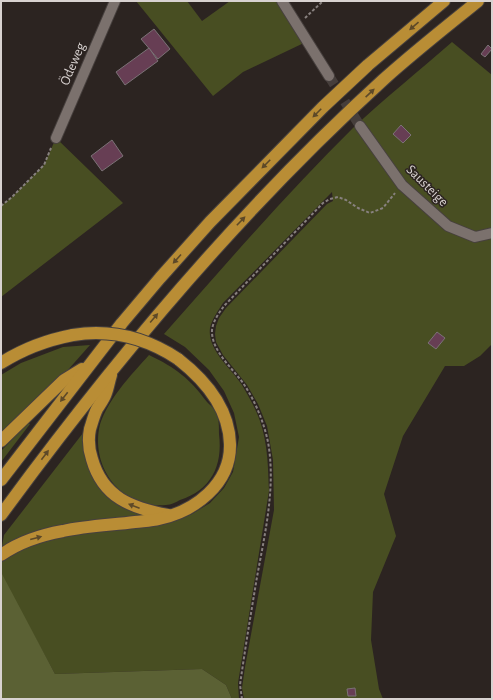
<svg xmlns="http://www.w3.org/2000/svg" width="493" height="700" viewBox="0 0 493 700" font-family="'Alegreya Sans',sans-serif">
<rect width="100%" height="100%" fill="#2c2421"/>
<g fill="#484e22">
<path d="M 136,1 L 187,1 L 202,21 L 230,1 L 282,1 L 308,41 L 243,72 L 213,96 Z"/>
<path d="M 452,42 L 492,75 L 492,344 L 480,356 L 464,366 L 445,366 L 403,436 L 384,494 L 396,536 L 373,592 L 371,640 L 379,689 L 383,699 L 244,699 L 242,688 L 245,667 L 274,510 L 273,460 L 267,426 L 258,404 L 247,385 L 223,355 L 216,342 L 215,334 L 216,326 L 219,318 L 226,308 L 327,204 L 333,201 L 332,192 L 223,303 C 218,311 212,319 210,328 C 207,350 231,368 242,385 C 249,397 256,409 260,421 C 268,444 268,468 269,491 L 238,683 L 239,699 L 232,699 L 226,685 L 202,669 L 55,674 L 1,575 L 1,560 L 32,543 L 63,536 L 170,522 L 192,514 L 210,503 L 224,488 L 233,472 L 239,437 L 234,413 L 224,391 L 209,370 L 185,347 L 164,334 C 226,264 287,193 353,128 C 385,98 419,71 452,42 Z"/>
<path d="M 56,138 L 123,203 L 1,297 L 1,206 L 12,197 L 44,165 Z"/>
<path d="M 90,345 L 59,380 L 1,433 L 1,375 L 21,363 L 63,347 Z"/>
<path d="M 149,355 C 176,368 189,378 207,402 C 210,405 215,409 217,414 C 219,419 219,428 219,434 C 223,466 211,490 180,500 C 176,502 171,505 166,505 C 123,509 92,470 99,429 C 104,403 132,374 149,355 Z"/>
<path d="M 28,423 L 30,424 L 1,462 L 1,451 Z"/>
<path d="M 83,433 C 83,453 87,473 101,489 C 107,496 131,508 141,514 L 141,516 L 74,523 L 38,530 L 2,546 L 4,535 Z"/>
</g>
<path fill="#5b6134" d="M 2,574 L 55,674 L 202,669 L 226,685 L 232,699 L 1,699 Z"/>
<g fill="#673e54" stroke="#7b7276">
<path d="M 154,29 L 170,49 L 158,59 L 141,39 Z"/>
<path d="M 488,45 L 492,49 L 485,57 L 481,54 Z"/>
<path d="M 149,48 L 158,61 L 125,85 L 116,72 Z"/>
<path d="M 401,125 L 411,135 L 403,143 L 393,134 Z"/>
<path d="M 112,140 L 123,156 L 102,171 L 91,156 Z"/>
<path d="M 437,332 L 445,338 L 436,349 L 428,343 Z"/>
<path d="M 355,688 L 356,696 L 348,696 L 347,689 Z"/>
</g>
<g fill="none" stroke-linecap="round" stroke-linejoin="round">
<path stroke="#463e3b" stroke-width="10" stroke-dasharray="10 5" stroke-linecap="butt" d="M 329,76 L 360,126"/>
<defs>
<g id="minor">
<path d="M 282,1 L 329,76"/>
<path d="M 360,126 L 402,185 L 448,226 L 475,237 L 492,233"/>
<path d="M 56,138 L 115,1"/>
</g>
<g id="highway">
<path d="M 1,363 C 23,349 47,340 73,335"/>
<path d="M 111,375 C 109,381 108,388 106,393 C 104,399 100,404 97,409 C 94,415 92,423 90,429 C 88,439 89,450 92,459 C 103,498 132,508 168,515"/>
<path d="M 1,441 L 64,380 L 82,369"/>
<path d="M 1,480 L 122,323 L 160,278 L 210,222 L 323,107 L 368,65 L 444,1"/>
<path d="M 1,515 C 115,359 240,210 383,80 C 414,52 446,27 478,1"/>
<path d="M 1,555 C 19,542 41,535 63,531 C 86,526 111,525 135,522 C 143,521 151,521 159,519 C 195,511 231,484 230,444 C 229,408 205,380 178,359"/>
</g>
</defs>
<use href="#minor" stroke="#47403e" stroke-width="12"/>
<use href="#highway" stroke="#47403e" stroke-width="14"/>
<g stroke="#88817f" stroke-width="2" stroke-dasharray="3 2" stroke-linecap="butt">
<path d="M 305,18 L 323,1"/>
<path d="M 1,206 L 12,197 L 44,165 L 51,148"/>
<path d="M 242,699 L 240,685 C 245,649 251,613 257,577 C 265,533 276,487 268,442 C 264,423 256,403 245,386 C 235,370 211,352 212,330 C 213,321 219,313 224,306 L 323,203 L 330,199 L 338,197 L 346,200 L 358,208 L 370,213 L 383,208 L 395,193"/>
</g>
<use href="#minor" stroke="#7b716d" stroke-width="10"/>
<use href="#highway" stroke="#b98d35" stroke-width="12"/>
<defs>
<path id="highway-bridge" d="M 73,335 C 110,329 146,338 178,359"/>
</defs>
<use href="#highway-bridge" stroke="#47403e" stroke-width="14" stroke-linecap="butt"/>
<use href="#highway-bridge" stroke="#b98d35" stroke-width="12"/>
</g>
<defs><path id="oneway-solid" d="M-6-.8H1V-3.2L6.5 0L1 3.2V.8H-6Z"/></defs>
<g fill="#5d4928">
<use href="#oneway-solid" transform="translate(414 26) rotate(139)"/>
<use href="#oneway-solid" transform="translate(370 93) rotate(-43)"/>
<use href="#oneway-solid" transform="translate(317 113) rotate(135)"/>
<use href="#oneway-solid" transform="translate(266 164) rotate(135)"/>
<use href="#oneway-solid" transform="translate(241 221) rotate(-46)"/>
<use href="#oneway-solid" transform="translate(177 259) rotate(132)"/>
<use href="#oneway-solid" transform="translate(154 318) rotate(-50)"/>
<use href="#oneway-solid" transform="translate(64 397) rotate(128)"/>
<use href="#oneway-solid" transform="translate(45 455) rotate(-53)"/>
<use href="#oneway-solid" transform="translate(134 506) rotate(-159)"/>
<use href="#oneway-solid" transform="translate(36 538) rotate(-15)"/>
</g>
<g text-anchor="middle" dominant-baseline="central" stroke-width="3" stroke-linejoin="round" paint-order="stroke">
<g font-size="14" fill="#d8d2d0" stroke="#2c2421">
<text transform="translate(73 64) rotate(-67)">Ödeweg</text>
<text transform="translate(427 186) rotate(45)">Sausteige</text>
</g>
</g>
<rect width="493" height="700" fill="none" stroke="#d8d2d0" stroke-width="4"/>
</svg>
